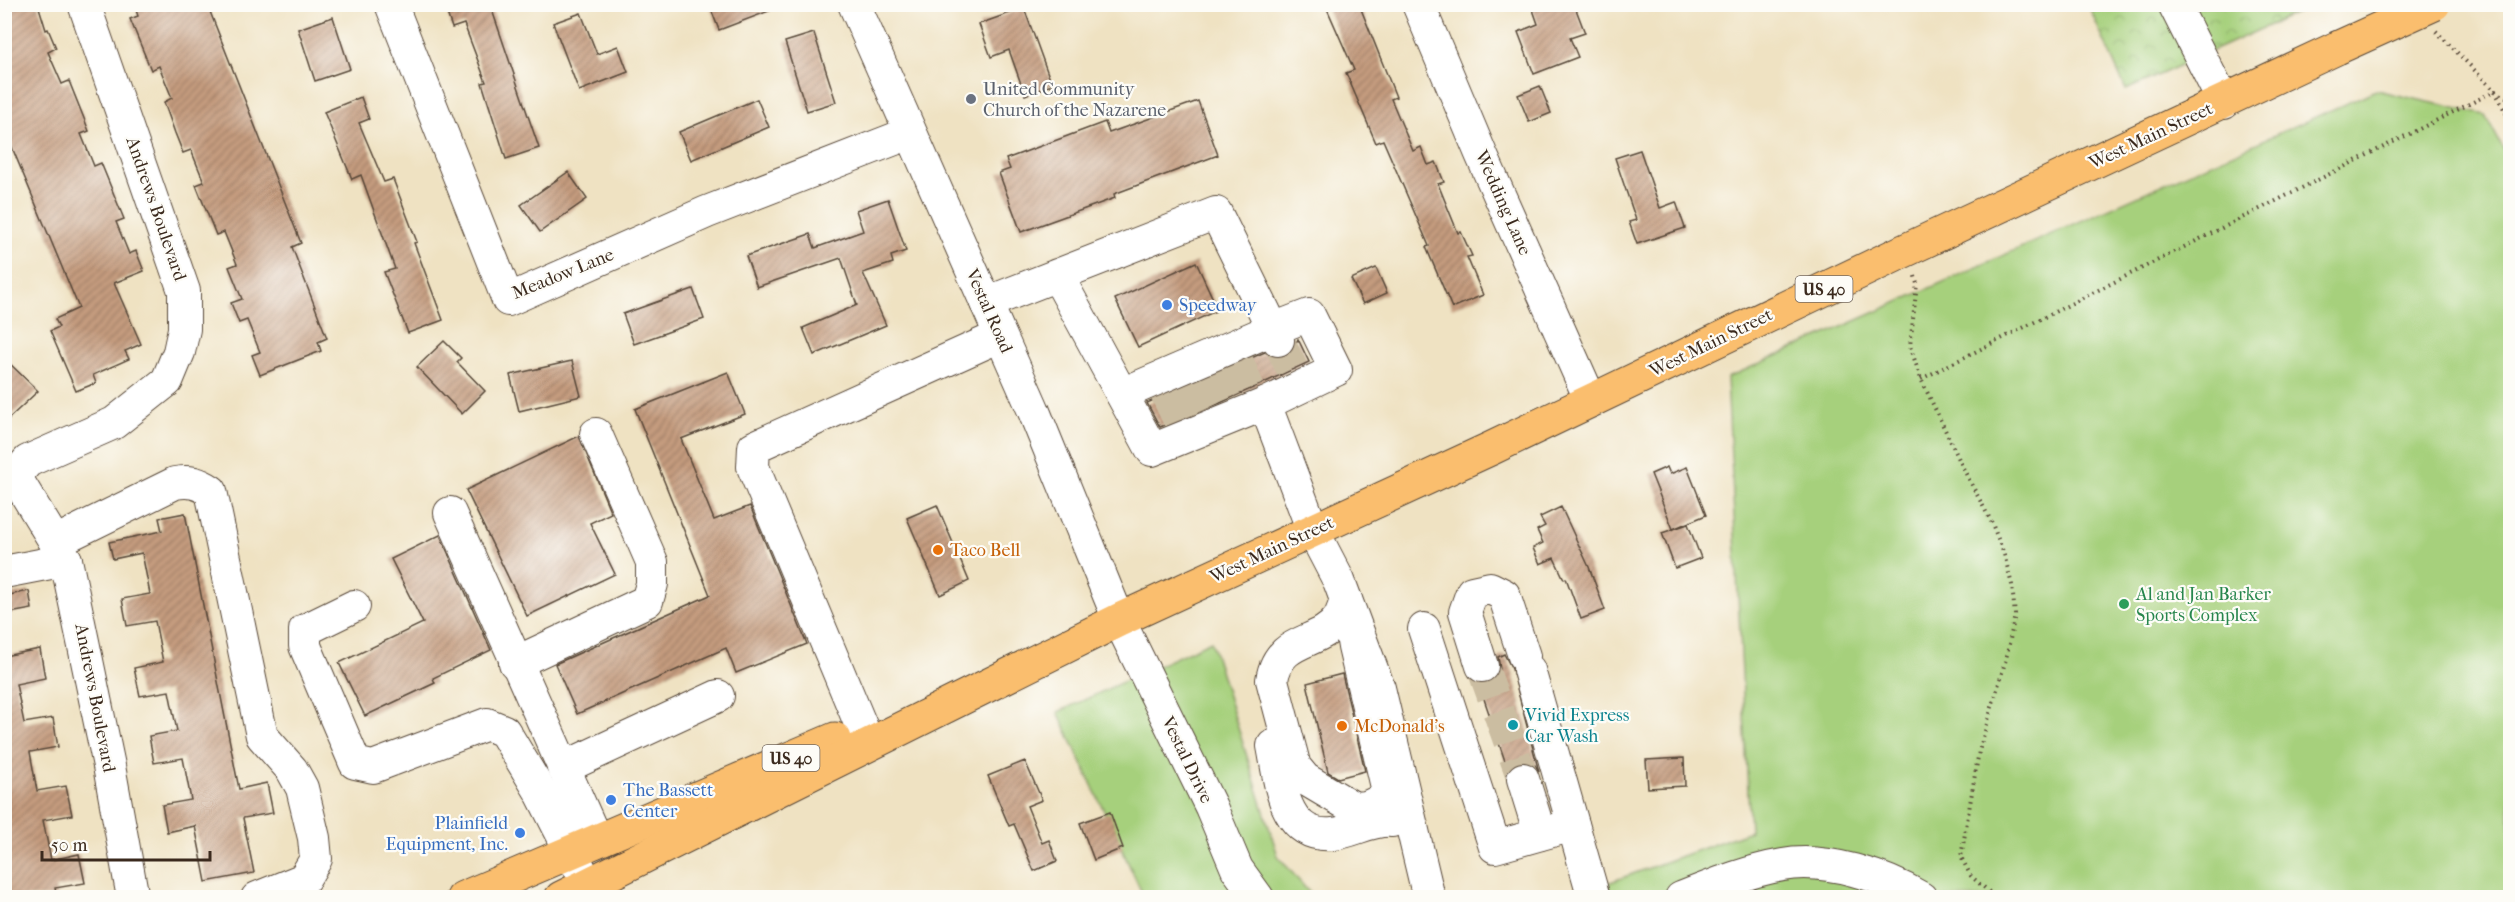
<svg xmlns="http://www.w3.org/2000/svg" width="2515" height="902" viewBox="0 0 2515 902" font-family="'IM FELL French Canon',serif">
<defs>
<pattern id="park-crowns" width="20" height="18" patternUnits="userSpaceOnUse" patternTransform="scale(1.5)"><rect width="20" height="18" fill="#a6d07c"/><path d="M2 6a3 3 0 1 1 6 0M12 15a3 3 0 1 1 6 0" fill="none" stroke="#88a965"/></pattern>
<pattern id="building-hatch" width="6" height="6" patternUnits="userSpaceOnUse" patternTransform="scale(1.5)"><rect width="6" height="6" fill="#c49b7e"/><path d="M-1 1l2-2M0 6l6-6M5 7l2-2" fill="none" stroke="#a07f67"/></pattern>
</defs>
<rect width="100%" height="100%" fill="#fdfcf7"/>
<filter id="ink" filterUnits="userSpaceOnUse"><feTurbulence type="fractalNoise" baseFrequency=".0167" numOctaves="2"/><feDisplacementMap in="SourceGraphic" scale="12" xChannelSelector="R" yChannelSelector="G"/><feConvolveMatrix kernelMatrix="1 2 1 2 8 2 1 2 1" color-interpolation-filters="sRGB"/></filter>
<filter id="wash" filterUnits="userSpaceOnUse"><feTurbulence type="fractalNoise" baseFrequency=".008" numOctaves="4" result="noise"/><feDisplacementMap in="SourceGraphic" scale="24" xChannelSelector="R" yChannelSelector="G"/><feGaussianBlur stdDeviation="1.35" result="paint"/><feColorMatrix in="noise" values="0 0 0 0 0 0 0 0 0 0 0 0 0 0 0 0 0 1.4 0 .05"/><feComposite in="paint" operator="in"/></filter>
<g filter="url(#wash)">
<rect width="100%" height="100%" fill="#efe2c2"/>
<g fill="#a6d07c" stroke="#707d4d" stroke-width="1.5">
<path d="M 2376,90 L 2485,115 L 2510,161 L 2510,897 L 1567,898 L 1750,831 L 1727,378 Z"/>
<path d="M 1211,641 L 1278,856 L 1313,897 L 1144,897 L 1058,712 Z"/>
</g>
<path fill="url(#park-crowns)" stroke="#707d4d" stroke-width="1.5" d="M 2088,5 L 2314,5 L 2126,90 Z"/>
<g id="blocks">
<g fill="url(#building-hatch)">
<path d="M 4,4 L 38,4 L 46,30 L 48,29 L 56,48 L 48,52 L 62,84 L 69,81 L 89,131 L 81,134 L 94,166 L 101,163 L 124,219 L 116,222 L 129,254 L 136,251 L 144,271 L 114,283 L 141,344 L 125,351 L 129,359 L 93,375 L 96,383 L 76,391 L 50,331 L 59,327 L 55,319 L 79,308 L 4,128 Z"/>
<path d="M 134,4 L 207,4 L 301,243 L 292,247 L 327,338 L 318,342 L 321,351 L 260,375 L 252,355 L 260,352 L 247,320 L 239,323 L 231,303 L 242,299 L 229,267 L 237,264 L 224,232 L 216,235 L 196,185 L 204,182 L 191,150 L 183,153 L 175,133 L 164,102 L 172,98 L 159,66 L 151,70 L 130,19 L 138,16 Z"/>
<path d="M 444,4 L 490,4 L 539,148 L 506,159 L 482,83 L 486,82 L 464,24 L 452,28 Z"/>
<path d="M 709,4 L 782,4 L 782,6 L 719,30 Z"/>
<path d="M 1325,4 L 1359,4 L 1396,97 L 1391,99 L 1413,151 L 1421,147 L 1428,165 L 1436,162 L 1444,182 L 1438,184 L 1458,233 L 1461,232 L 1472,256 L 1467,257 L 1483,295 L 1452,308 L 1426,247 L 1429,246 L 1383,140 L 1376,143 L 1346,73 L 1354,70 Z"/>
<path d="M 1531,4 L 1574,4 L 1585,33 L 1570,38 L 1578,57 L 1534,74 L 1518,32 L 1538,24 Z"/>
<path d="M 1024,8 L 1052,85 L 1025,95 L 1009,50 L 991,57 L 979,24 Z"/>
<path d="M 581,13 L 597,54 L 618,46 L 628,72 L 579,91 L 553,23 Z"/>
<path d="M 333,17 L 350,69 L 315,81 L 298,29 Z"/>
<path d="M 814,33 L 836,102 L 807,111 L 785,42 Z"/>
<path d="M 1540,86 L 1551,113 L 1529,122 L 1518,95 Z"/>
<path d="M 361,97 L 369,119 L 359,123 L 384,182 L 393,179 L 417,242 L 414,243 L 443,320 L 408,333 L 384,272 L 395,269 L 361,175 L 352,179 L 324,112 Z"/>
<path d="M 757,99 L 769,127 L 691,160 L 679,132 Z"/>
<path d="M 1198,101 L 1218,155 L 1114,194 L 1115,198 L 1021,232 L 999,173 L 1010,169 L 1006,159 L 1105,122 L 1109,133 Z"/>
<path d="M 1640,150 L 1660,208 L 1676,202 L 1685,228 L 1637,244 L 1629,222 L 1636,220 L 1615,158 Z"/>
<path d="M 568,172 L 587,199 L 540,232 L 521,205 Z"/>
<path d="M 888,199 L 906,251 L 891,256 L 893,263 L 863,273 L 886,325 L 814,355 L 803,328 L 857,305 L 841,258 L 757,287 L 746,256 L 810,234 L 815,248 L 863,231 L 856,210 Z"/>
<path d="M 1196,262 L 1218,310 L 1138,347 L 1115,299 Z"/>
<path d="M 1376,268 L 1387,293 L 1363,304 L 1351,279 Z"/>
<path d="M 693,289 L 704,319 L 634,344 L 623,314 Z"/>
<path d="M 1298,339 L 1309,362 L 1220,403 L 1160,427 L 1147,403 L 1265,352 L 1276,358 L 1285,357 L 1292,351 Z"/>
<path d="M 444,341 L 461,358 L 457,362 L 485,391 L 462,414 L 417,367 Z"/>
<path d="M 4,358 L 38,391 L 4,423 Z"/>
<path d="M 572,361 L 581,396 L 519,411 L 510,375 Z"/>
<path d="M 728,372 L 745,414 L 681,439 L 714,520 L 750,506 L 807,644 L 736,673 L 726,648 L 577,714 L 555,664 L 710,595 L 635,409 Z"/>
<path d="M 579,436 L 611,513 L 590,523 L 615,574 L 527,616 L 466,490 Z"/>
<path d="M 1667,467 L 1670,474 L 1687,467 L 1706,515 L 1673,529 L 1651,474 Z"/>
<path d="M 937,505 L 969,581 L 940,595 L 907,518 Z"/>
<path d="M 1561,507 L 1589,567 L 1605,610 L 1581,619 L 1566,578 L 1564,579 L 1554,558 L 1540,564 L 1533,548 L 1543,543 L 1537,530 L 1545,526 L 1540,517 Z"/>
<path d="M 185,513 L 239,789 L 267,783 L 273,813 L 243,818 L 254,873 L 206,882 L 195,826 L 167,832 L 162,805 L 191,800 L 183,758 L 154,763 L 149,736 L 177,731 L 169,691 L 140,696 L 134,668 L 163,662 L 155,621 L 127,626 L 122,599 L 150,594 L 142,553 L 113,559 L 109,542 L 162,531 L 159,518 Z"/>
<path d="M 1688,524 L 1701,558 L 1675,568 L 1662,533 Z"/>
<path d="M 440,535 L 491,650 L 433,678 L 435,683 L 365,716 L 339,663 L 423,623 L 391,559 Z"/>
<path d="M 29,591 L 32,609 L 4,614 L 4,596 Z"/>
<path d="M 40,649 L 45,678 L 16,684 L 24,723 L 53,718 L 58,747 L 30,752 L 37,791 L 66,786 L 72,815 L 43,820 L 51,860 L 79,854 L 85,883 L 55,888 L 57,897 L 4,897 L 4,656 Z"/>
<path d="M 1504,654 L 1512,669 L 1539,772 L 1535,765 L 1526,761 L 1517,762 L 1508,770 L 1479,684 L 1488,683 L 1496,678 L 1500,669 L 1498,657 Z"/>
<path d="M 1342,674 L 1365,771 L 1338,778 L 1328,772 L 1307,683 Z"/>
<path d="M 1684,758 L 1685,786 L 1648,788 L 1646,760 Z"/>
<path d="M 1025,761 L 1042,800 L 1027,806 L 1042,843 L 1049,840 L 1057,861 L 1034,871 L 1014,824 L 1009,826 L 988,776 Z"/>
<path d="M 1110,812 L 1123,848 L 1094,860 L 1080,823 Z"/>
</g>
</g>
</g>
<g filter="url(#ink)">
<use href="#blocks" fill-opacity="0" stroke="#564637" stroke-width="1.5"/>
<g fill="none" stroke-linecap="round" stroke-linejoin="round">
<g stroke="#cbbda1" stroke-width="32" stroke-dasharray="32 16" stroke-linecap="butt">
<path d="M 1278,340 L 1292,369"/>
<path d="M 1237,360 L 1249,389"/>
<path d="M 1216,369 L 1229,399"/>
<path d="M 1191,381 L 1205,410"/>
<path d="M 1166,393 L 1180,422"/>
<path d="M 1482,666 L 1523,779"/>
</g>
<defs>
<g id="minor">
<path d="M 391,4 L 508,300 L 707,212 L 910,133"/>
<path d="M 854,4 L 1033,409 L 1119,620 L 1211,807 L 1237,869 L 1258,898"/>
<path d="M 1418,4 L 1481,154 L 1591,401"/>
<path d="M 2174,4 L 2224,103"/>
<path d="M 986,303 L 1216,213 L 1273,329 L 1309,315 L 1336,370 L 1265,404 L 1152,450 L 1057,275"/>
<path d="M 1122,394 L 1273,329 L 1278,340"/>
<path d="M 1265,404 L 1313,531 L 1339,581 L 1379,688 L 1429,898"/>
<path d="M 4,472 L 15,476 L 66,560 L 109,766 L 133,898"/>
<path d="M 15,476 L 28,461 L 114,423 L 167,381 L 179,352 L 184,329 L 184,291 L 84,4"/>
<path d="M 450,513 L 596,840"/>
<path d="M 55,542 L 175,483 C 189,480 199,483 211,491 L 262,736 L 292,770 L 302,788 L 314,838 L 316,859 L 304,879 L 257,898"/>
<path d="M 4,572 L 66,560"/>
<path d="M 1346,600 L 1354,647 L 1387,787 L 1384,799 L 1367,807 L 1354,808 L 1305,779 L 1295,767 L 1272,680 C 1279,635 1319,647 1339,618 C 1342,613 1344,606 1346,600 Z"/>
<path d="M 354,606 L 305,630 L 305,646 L 355,763 L 373,767 L 487,724 L 504,731 L 540,791 L 588,885"/>
<path d="M 1424,629 L 1495,847 L 1573,825"/>
<path d="M 515,663 L 647,601 L 652,584 L 652,562 L 596,434"/>
<path d="M 1482,666 L 1465,612 L 1472,592 L 1490,588 L 1504,595 L 1524,656"/>
<path d="M 1529,670 L 1594,898"/>
<path d="M 862,728 L 753,467 L 754,447 L 1000,336"/>
<path d="M 1273,746 C 1280,781 1283,839 1333,834 C 1353,832 1371,819 1392,821"/>
<path d="M 563,768 L 718,696"/>
<path d="M 1523,779 L 1540,834"/>
<path d="M 1681,898 C 1714,885 1748,871 1783,865 C 1825,857 1885,876 1921,898"/>
</g>
<g id="major">
<path d="M 463,898 L 835,739"/>
<path d="M 561,898 L 1119,620 L 1492,448 L 1904,251 L 2337,48"/>
</g>
</defs>
<use href="#minor" stroke="#564637" stroke-width="34"/>
<use href="#major" stroke="#564637" stroke-width="35"/>
<g stroke="#564637" stroke-width="4" stroke-dasharray="1.5 4.5" stroke-linecap="butt">
<path d="M 2436,31 L 2495,91 L 2510,121"/>
<path d="M 1915,276 L 1917,284 L 1910,346 L 1921,379 L 1965,472 L 1991,521 L 2004,554 L 2012,585 L 2015,615 L 2006,659 L 1979,751 L 1961,857 L 1971,876 L 1996,898"/>
<path d="M 1921,379 L 2495,91 L 2510,99"/>
<path d="M 1997,898 L 2012,892 L 2020,898"/>
</g>
<use href="#minor" stroke="#fff" stroke-width="32"/>
<use href="#major" stroke="#fabe6e" stroke-width="33"/>
<defs>
<path id="major-bridge" d="M 2337,48 L 2434,4"/>
</defs>
<use href="#major-bridge" stroke="#564637" stroke-width="35" stroke-linecap="butt"/>
<use href="#major-bridge" stroke="#fabe6e" stroke-width="33"/>
</g>
</g>
<circle fill="#6b7280" stroke="#fdfcf7" stroke-width="2" cx="971" cy="99" r="6"/>
<g fill="#3f7fe0" stroke="#fdfcf7" stroke-width="2">
<circle cx="1167" cy="305" r="6"/>
<circle cx="611" cy="800" r="6"/>
<circle cx="520" cy="833" r="6"/>
</g>
<g fill="#e8710a" stroke="#fdfcf7" stroke-width="2">
<circle cx="938" cy="550" r="6"/>
<circle cx="1342" cy="726" r="6"/>
</g>
<circle fill="#2e9e5b" stroke="#fdfcf7" stroke-width="2" cx="2124" cy="604" r="6"/>
<circle fill="#0f9aa8" stroke="#fdfcf7" stroke-width="2" cx="1513" cy="725" r="6"/>
<g text-anchor="middle" dominant-baseline="central" stroke-width="4.5" stroke-linejoin="round" paint-order="stroke">
<g fill="#fdfcf7" stroke="#75695f" stroke-width="1.5">
<rect x="1795.5" y="276" width="57" height="26" rx="4.5"/>
<rect x="762.5" y="745" width="57" height="26" rx="4.5"/>
</g>
<g font-size="16" font-weight="bold" fill="#3b2a1e">
<text x="1824" y="289">US 40</text>
<text x="791" y="758">US 40</text>
</g>
<g font-size="18" fill="#5b616d" stroke="#fdfcf7" text-anchor="start">
<text x="983" y="89">United Community<tspan x="983" dy="21">Church of the Nazarene</tspan></text>
</g>
<g font-size="18" fill="#3b2a1e" stroke="#fdfcf7">
<text transform="translate(2151 136) rotate(-25)">West Main Street</text>
<text transform="translate(1503 203) rotate(66)">Wedding Lane</text>
<text transform="translate(156 209) rotate(71)">Andrews Boulevard</text>
<text transform="translate(563 274) rotate(-22)">Meadow Lane</text>
<text transform="translate(989 311) rotate(66)">Vestal Road</text>
<text transform="translate(1711 343) rotate(-26)">West Main Street</text>
<text transform="translate(1272 550) rotate(-25)">West Main Street</text>
<text transform="translate(95 698) rotate(79)">Andrews Boulevard</text>
<text transform="translate(1187 760) rotate(64)">Vestal Drive</text>
</g>
<g font-size="18" fill="#366cbe" stroke="#fdfcf7" text-anchor="start">
<text x="1179" y="305">Speedway</text>
<text x="623" y="790">The Bassett<tspan x="623" dy="21">Center</tspan></text>
<text x="508" y="823" text-anchor="end">Plainfield<tspan x="508" dy="21">Equipment, Inc.</tspan></text>
</g>
<g font-size="18" fill="#c56008" stroke="#fdfcf7" text-anchor="start">
<text x="950" y="550">Taco Bell</text>
<text x="1354" y="726">McDonald's</text>
</g>
<g font-size="18" fill="#27864d" stroke="#fdfcf7" text-anchor="start">
<text x="2136" y="594">Al and Jan Barker<tspan x="2136" dy="21">Sports Complex</tspan></text>
</g>
<g font-size="18" fill="#0d838f" stroke="#fdfcf7" text-anchor="start">
<text x="1525" y="715">Vivid Express<tspan x="1525" dy="21">Car Wash</tspan></text>
</g>
</g>
<rect width="2515" height="902" fill="none" stroke="#fdfcf7" stroke-width="24"/>
<path d="M42 851v9h168v-9" fill="none" stroke="#3b2a1e" stroke-width="3"/>
<text x="51" y="851" font-size="18" fill="#3b2a1e" stroke="#fdfcf7" stroke-width="4.5" paint-order="stroke">50 m</text>
</svg>
